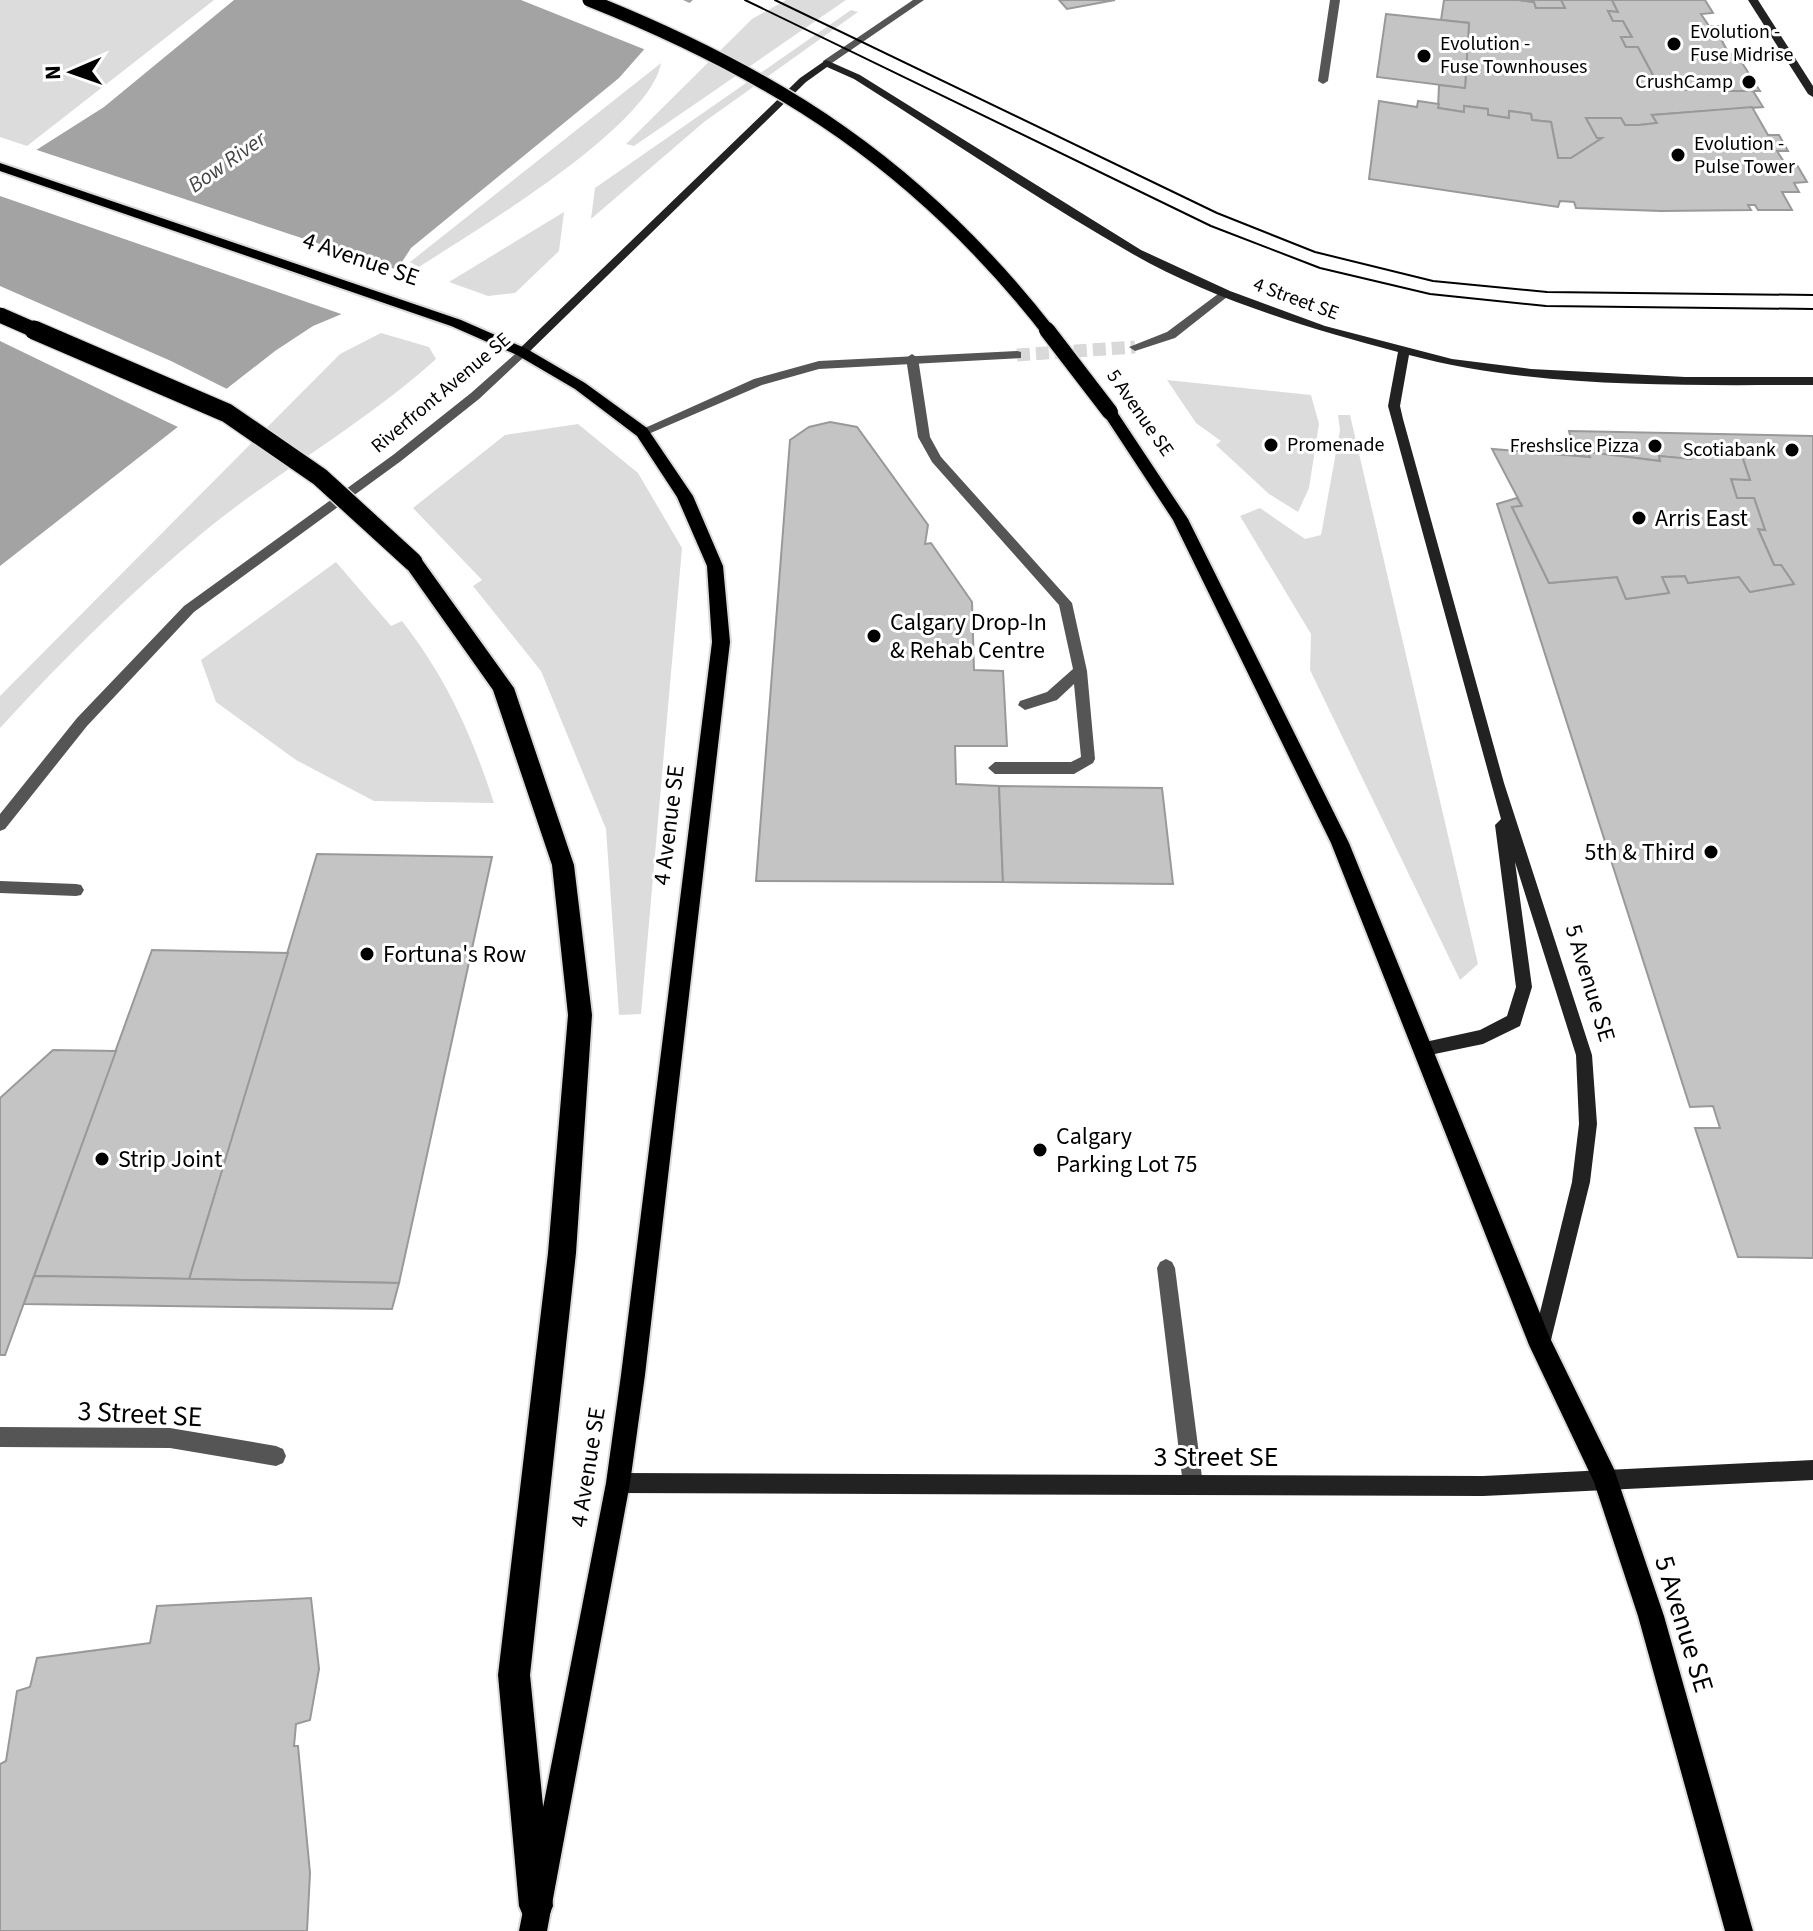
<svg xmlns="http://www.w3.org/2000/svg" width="1813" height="1931" viewBox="0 0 1813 1931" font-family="'Source Sans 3',sans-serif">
<rect width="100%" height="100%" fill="#fff"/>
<g fill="#dcdcdc">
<path d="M 0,0 L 214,0 L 27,146 L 0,137 Z"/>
<path d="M 786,0 L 846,0 L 634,146 L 626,144 L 752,19 Z"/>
<path d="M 851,10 L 858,12 L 704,122 L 591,219 L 595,188 Z"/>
<path d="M 661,63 C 650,127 476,230 419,267 L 410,262 Z"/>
<path d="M 564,212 L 559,251 L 515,293 L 488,296 L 449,282 Z"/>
<path d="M 381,333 L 429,347 L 436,359 C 364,424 280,470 206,530 C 132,591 64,658 0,728 L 0,696 L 340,354 Z"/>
<path d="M 1167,380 L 1311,395 L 1319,424 L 1309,488 L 1298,512 L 1269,494 L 1216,445 L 1221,441 L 1196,423 Z"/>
<path d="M 1338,415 L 1350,415 L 1478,964 L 1460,980 L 1310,670 L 1311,634 L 1240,516 L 1260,508 L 1305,539 L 1321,535 L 1340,430 Z"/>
<path d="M 578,424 L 638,473 L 682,548 L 641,1014 L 619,1015 L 606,829 L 541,671 L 473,586 L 482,580 L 413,508 L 505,435 Z"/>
<path d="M 336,562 L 391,626 L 402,621 C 447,679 471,733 494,803 L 374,801 L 296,760 L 216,702 L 201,660 Z"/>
</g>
<path fill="#a3a3a3" d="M 234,0 L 693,0 L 670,20 L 619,78 L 411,248 L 382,293 L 361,306 L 313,326 L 275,351 L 0,566 L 0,173 L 104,107 Z"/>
<g fill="#fff">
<path d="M 521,0 L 683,0 L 694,5 L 673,23 L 651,52 Z"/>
<path d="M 31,148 L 401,271 L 384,296 L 347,316 L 0,196 L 0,168 Z"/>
<path d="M 0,286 L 171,361 L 231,391 L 182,429 L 0,341 Z"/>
</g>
<g fill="#c4c4c4" stroke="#999" stroke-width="2">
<path d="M 1059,0 L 1115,0 L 1067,9 Z"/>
<path d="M 1444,0 L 1519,0 L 1534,2 L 1536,8 L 1565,8 L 1561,0 L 1612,0 L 1618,12 L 1608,11 L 1613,21 L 1623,21 L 1632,37 L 1621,37 L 1626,47 L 1638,47 L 1661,90 L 1690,90 L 1686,84 L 1718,84 L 1722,91 L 1753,91 L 1763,107 L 1652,115 L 1657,123 L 1639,125 L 1625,125 L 1621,118 L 1586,118 L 1597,138 L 1602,138 L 1571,158 L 1558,158 L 1551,122 L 1532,120 L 1531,114 L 1509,111 L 1509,118 L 1488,115 L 1488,109 L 1464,106 L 1464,112 L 1438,108 L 1439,85 L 1465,88 L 1469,23 L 1441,20 Z"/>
<path d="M 1519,0 L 1561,0 L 1565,8 L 1536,8 L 1534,2 Z"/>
<path d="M 1612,0 L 1705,0 L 1713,13 L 1701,14 L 1709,26 L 1720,26 L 1727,39 L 1722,41 L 1727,50 L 1714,50 L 1717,53 L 1737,55 L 1760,91 L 1722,91 L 1718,84 L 1686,84 L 1690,90 L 1661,90 L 1638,47 L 1626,47 L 1621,37 L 1632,37 L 1623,21 L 1613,21 L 1608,11 L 1618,12 Z"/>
<path d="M 1386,14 L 1469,23 L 1465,88 L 1377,77 Z"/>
<path d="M 1379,101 L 1417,107 L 1418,101 L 1439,104 L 1438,108 L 1464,112 L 1464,106 L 1488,109 L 1488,115 L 1509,118 L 1509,111 L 1531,114 L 1532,120 L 1551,122 L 1558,158 L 1571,158 L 1602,138 L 1597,138 L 1586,118 L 1621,118 L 1625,125 L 1639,125 L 1657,123 L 1652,115 L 1752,107 L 1768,135 L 1779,135 L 1788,151 L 1777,151 L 1786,165 L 1797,165 L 1807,182 L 1794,183 L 1799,192 L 1782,192 L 1792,210 L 1758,210 L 1755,205 L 1748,205 L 1751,210 L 1661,211 L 1576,208 L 1574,202 L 1560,201 L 1558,207 L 1369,179 Z"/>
<path d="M 830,422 L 857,427 L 928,525 L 925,544 L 931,543 L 972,602 L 974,670 L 1003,671 L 1007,746 L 955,746 L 956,784 L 999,786 L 1003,882 L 756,881 L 790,440 L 809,427 Z"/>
<path d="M 1569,431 L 1813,436 L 1813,1258 L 1738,1257 L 1695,1128 L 1720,1128 L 1713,1106 L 1690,1107 L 1497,504 L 1517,498 L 1522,506 L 1512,507 L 1549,583 L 1617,577 L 1626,599 L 1669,593 L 1662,577 L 1685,576 L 1688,583 L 1739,577 L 1750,592 L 1794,584 L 1781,565 L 1774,565 L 1758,529 L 1765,530 L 1754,498 L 1737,498 L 1731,479 L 1750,480 L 1740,450 L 1688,446 L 1691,459 L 1659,456 L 1660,461 L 1588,452 L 1590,457 L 1575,456 Z"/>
<path d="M 1688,446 L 1740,450 L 1750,480 L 1731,479 L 1737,498 L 1754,498 L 1765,530 L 1758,529 L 1774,565 L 1781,565 L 1794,584 L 1750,592 L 1739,577 L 1688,583 L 1685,576 L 1662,577 L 1669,593 L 1626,599 L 1617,577 L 1549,583 L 1512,507 L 1522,506 L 1492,449 L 1590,457 L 1588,452 L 1660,461 L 1659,456 L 1691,459 Z"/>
<path d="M 999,786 L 1162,788 L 1173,884 L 1003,882 Z"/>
<path d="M 317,854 L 492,857 L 399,1283 L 189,1279 Z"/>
<path d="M 152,950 L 288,953 L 189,1279 L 34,1276 Z"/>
<path d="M 53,1050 L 116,1051 L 5,1355 L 0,1355 L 0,1098 Z"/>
<path d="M 34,1276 L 98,1277 L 399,1283 L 392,1309 L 24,1304 Z"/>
<path d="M 311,1598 L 319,1669 L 310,1720 L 296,1724 L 294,1746 L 298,1746 L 310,1873 L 307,1931 L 0,1931 L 0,1764 L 6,1761 L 17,1691 L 30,1687 L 37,1658 L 150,1643 L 157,1606 Z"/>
</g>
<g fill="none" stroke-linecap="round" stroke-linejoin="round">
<path stroke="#d9d9d9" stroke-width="13" stroke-dasharray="13 6" stroke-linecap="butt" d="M 1017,355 L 1135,347"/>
<defs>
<g id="primary">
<path d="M 0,163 L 461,320 L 527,349 L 585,383 L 647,428 L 693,496 L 723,566 L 730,642 L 645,1375 L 630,1483 L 547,1931 L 519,1931 L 606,1483 L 621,1375 L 712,642 L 707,566 L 677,497 L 637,436 L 575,389 L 517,355 L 451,326 L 0,171 Z"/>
<path d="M 1110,407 L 1115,409 L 1188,519 L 1349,843 L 1550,1338 L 1614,1469 L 1664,1616 L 1753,1931 L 1725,1931 L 1638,1616 L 1594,1482 L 1529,1345 L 1331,843 L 1173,520 L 1102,412 Z"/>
</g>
<path id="highway" d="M 413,555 L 420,557 L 514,688 L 574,865 L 592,1015 L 576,1253 L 530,1675 L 553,1906 L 548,1918 L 536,1923 L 524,1918 L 519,1906 L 498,1675 L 548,1253 L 568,1015 L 552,865 L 493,690 L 406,567 L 403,562 L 406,557 Z"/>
</defs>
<use href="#primary" stroke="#dbdbdb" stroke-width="4"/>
<use href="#highway" stroke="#dbdbdb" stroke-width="4"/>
<g fill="#555" fill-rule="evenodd">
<path d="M 912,354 L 918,358 L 930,437 L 941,457 L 1072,603 L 1087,671 L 1095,759 L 1093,763 L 1074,774 L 995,774 L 988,768 L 995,762 L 1071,762 L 1081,757 L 1074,684 L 1057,700 L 1025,710 L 1018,705 L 1020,701 L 1047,692 L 1073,669 L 1059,605 L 932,462 L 918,437 L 906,358 Z"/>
<path d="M 0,881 L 76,884 L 81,885 L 84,890 L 81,895 L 76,896 L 0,893 Z"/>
<path d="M 1166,1259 L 1172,1262 L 1175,1268 L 1203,1485 L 1200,1492 L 1193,1495 L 1186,1492 L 1183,1485 L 1157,1268 L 1160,1262 Z"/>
</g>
<g fill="#555" fill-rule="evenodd">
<path d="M 913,0 L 924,0 L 829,65 L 823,65 L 823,61 Z"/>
<path d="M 1330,0 L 1340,0 L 1328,81 L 1323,84 L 1318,81 Z"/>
<path d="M 1222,291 L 1232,293 L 1175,338 L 1135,351 L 1129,347 L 1167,332 Z"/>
<path d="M 522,348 L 528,352 L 526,355 L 479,399 L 401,461 L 194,612 L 87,726 L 5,829 L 0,831 L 0,814 L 77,718 L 184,606 L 393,455 L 471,393 Z"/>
<path d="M 1017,351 L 1021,352 L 1021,358 L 819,369 L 762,385 L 646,435 L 642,436 L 636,432 L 754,379 L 819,361 Z"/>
<path d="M 0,1427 L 170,1428 L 276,1446 L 283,1449 L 286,1456 L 283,1463 L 276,1466 L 170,1448 L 0,1447 Z"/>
</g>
<g fill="#222" fill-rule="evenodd">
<path d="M 1748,0 L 1758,0 L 1813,86 L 1813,97 L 1808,94 Z"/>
<path d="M 826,60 L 860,75 L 1141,250 L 1230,291 L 1325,326 L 1452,359 L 1531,369 L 1685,377 L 1813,377 L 1813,385 C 1682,385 1536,389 1409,355 L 1400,406 L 1403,419 L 1504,783 L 1592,1055 L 1597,1124 L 1590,1182 L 1548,1352 L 1541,1354 L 1534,1352 L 1532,1345 L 1572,1182 L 1579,1124 L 1576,1055 L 1515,862 L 1532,987 L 1520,1026 L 1483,1044 L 1425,1056 L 1419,1054 L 1417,1049 L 1419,1044 L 1425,1042 L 1480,1030 L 1507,1016 L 1516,987 L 1495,825 L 1501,819 L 1388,406 L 1398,352 C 1310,329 1211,299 1131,253 C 1037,199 946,137 854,79 L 827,67 L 806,82 L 526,355 L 522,356 L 516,352 L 800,78 Z"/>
<path d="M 1813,1460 L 1813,1480 L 1483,1496 L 618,1493 L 611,1490 L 608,1483 L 611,1476 L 618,1473 L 1483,1476 Z"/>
</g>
<use href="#primary" fill="#000" fill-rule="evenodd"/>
<use href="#highway" fill="#000" fill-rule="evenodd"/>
<g stroke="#000" stroke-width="2">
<path d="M 745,0 L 1211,226 L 1320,268 L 1430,294 L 1546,306 L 1813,309"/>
<path d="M 775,0 L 1217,213 L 1315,252 L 1433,281 L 1547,292 L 1813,295"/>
</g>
<defs>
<path id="primary-bridge-far1" d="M 589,0 C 780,76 921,168 1049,332"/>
<path id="primary-bridge" d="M 1047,330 L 1110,412"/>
<path id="highway-bridge-far1" d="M 0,315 L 39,332"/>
<path id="highway-bridge" d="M 34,330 L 227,413 L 320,477 L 413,562"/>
</defs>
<use href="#primary-bridge-far1" stroke="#dbdbdb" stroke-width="16" stroke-linecap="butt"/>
<use href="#primary-bridge" stroke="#dbdbdb" stroke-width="19" stroke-linecap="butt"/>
<use href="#highway-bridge-far1" stroke="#dbdbdb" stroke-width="18" stroke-linecap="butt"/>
<use href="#highway-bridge" stroke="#dbdbdb" stroke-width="22" stroke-linecap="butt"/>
<use href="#primary-bridge-far1" stroke="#000" stroke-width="13"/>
<use href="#primary-bridge" stroke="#000" stroke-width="16"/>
<use href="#highway-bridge-far1" stroke="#000" stroke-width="15"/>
<use href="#highway-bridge" stroke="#000" stroke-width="19"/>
</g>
<g fill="#000" stroke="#fff" stroke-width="3">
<circle cx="1674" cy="44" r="8"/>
<circle cx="1424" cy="56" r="8"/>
<circle cx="1749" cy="82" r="8"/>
<circle cx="1678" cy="155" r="8"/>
<circle cx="1271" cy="445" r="8"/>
<circle cx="1655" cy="446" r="8"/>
<circle cx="1792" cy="450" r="8"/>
<circle cx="1639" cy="518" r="8"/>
<circle cx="874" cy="636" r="8"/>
<circle cx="1711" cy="852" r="8"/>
<circle cx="367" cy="954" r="8"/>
<circle cx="1040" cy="1150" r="8"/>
<circle cx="102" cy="1159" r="8"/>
</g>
<g text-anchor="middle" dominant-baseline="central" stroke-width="6" stroke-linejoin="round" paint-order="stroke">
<g font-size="20" fill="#000" stroke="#fff" text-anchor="start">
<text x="1690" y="32">Evolution -<tspan x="1690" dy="23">Fuse Midrise</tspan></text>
<text x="1440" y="44">Evolution -<tspan x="1440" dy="23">Fuse Townhouses</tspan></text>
<text x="1733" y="82" text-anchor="end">CrushCamp</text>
<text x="1694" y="144">Evolution -<tspan x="1694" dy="23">Pulse Tower</tspan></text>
<text x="1287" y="445">Promenade</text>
<text x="1639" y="446" text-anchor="end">Freshslice Pizza</text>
<text x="1776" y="450" text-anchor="end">Scotiabank</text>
</g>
<g font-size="20" fill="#000" stroke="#fff">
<text transform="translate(1296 299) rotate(20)">4 Street SE</text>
<text transform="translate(441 393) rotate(-40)">Riverfront Avenue SE</text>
<text transform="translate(1140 413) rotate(55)">5 Avenue SE</text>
</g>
<g font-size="22" font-style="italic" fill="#444" stroke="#fff">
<text transform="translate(227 162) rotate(-35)">Bow River</text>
</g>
<g font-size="24" fill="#000" stroke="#fff">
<text transform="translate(361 259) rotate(19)">4 Avenue SE</text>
<text transform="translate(669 825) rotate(-83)">4 Avenue SE</text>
<text transform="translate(1590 983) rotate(73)">5 Avenue SE</text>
<text transform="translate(588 1467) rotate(-81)">4 Avenue SE</text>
</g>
<g font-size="24" fill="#000" stroke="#fff" text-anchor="start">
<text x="1655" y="518">Arris East</text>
<text x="890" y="622">Calgary Drop-In<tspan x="890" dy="28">&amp; Rehab Centre</tspan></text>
<text x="1695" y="852" text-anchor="end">5th &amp; Third</text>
<text x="383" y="954">Fortuna's Row</text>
<text x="1056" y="1136">Calgary<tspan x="1056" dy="28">Parking Lot 75</tspan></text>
<text x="118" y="1159">Strip Joint</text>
</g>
<g font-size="28" fill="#000" stroke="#fff">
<text transform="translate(140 1414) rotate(3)">3 Street SE</text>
<text x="1216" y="1457">3 Street SE</text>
<text transform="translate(1684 1624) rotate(73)">5 Avenue SE</text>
</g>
</g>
<g transform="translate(72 72) rotate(268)" stroke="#ffffff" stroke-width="6" paint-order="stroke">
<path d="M0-6L14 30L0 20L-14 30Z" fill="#000000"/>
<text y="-12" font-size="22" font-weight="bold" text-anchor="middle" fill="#000000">N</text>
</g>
</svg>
